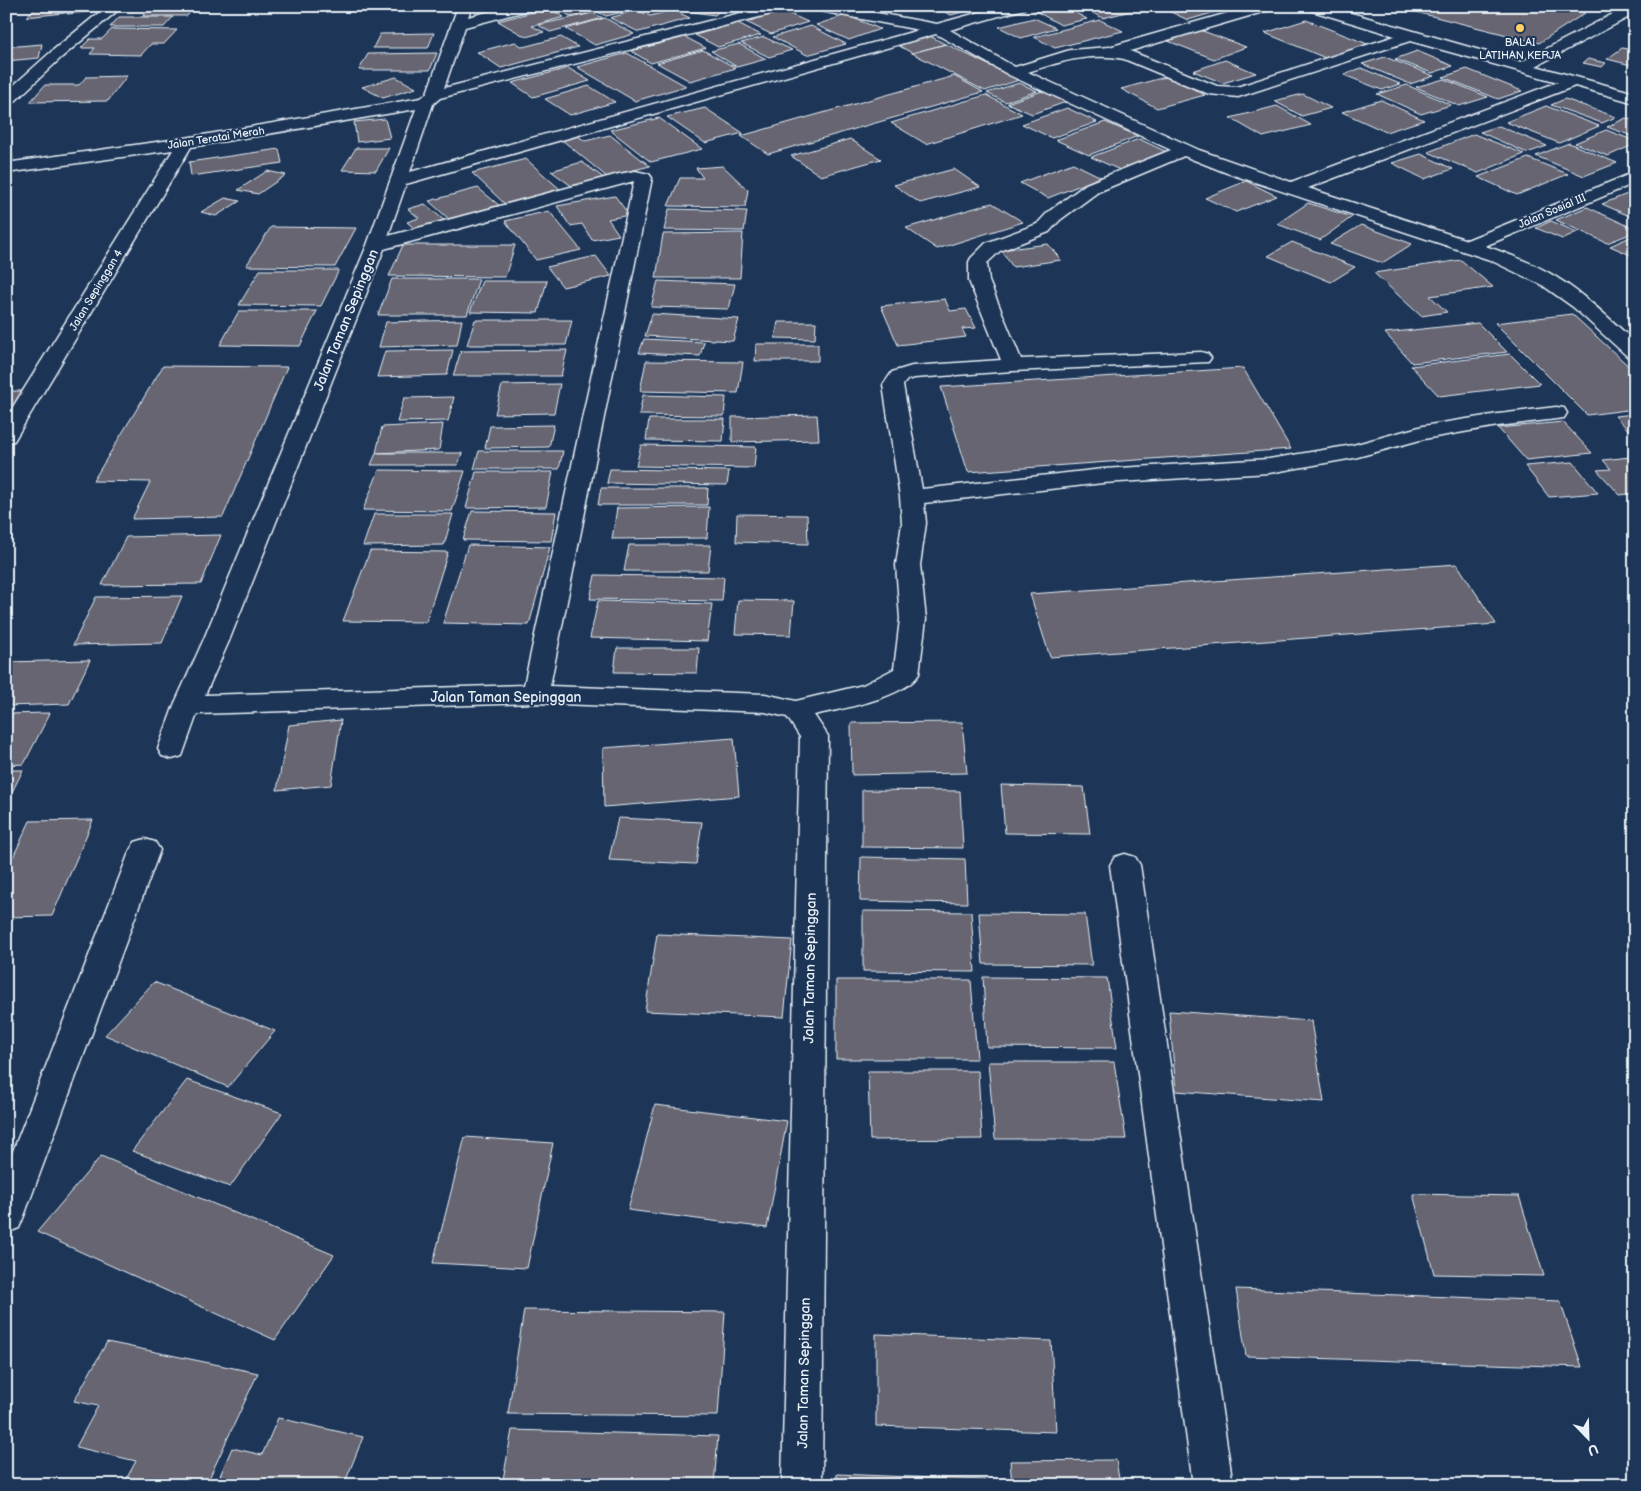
<svg xmlns="http://www.w3.org/2000/svg" width="1641" height="1491" viewBox="0 0 1641 1491" font-family="'Balsamiq Sans',sans-serif">
<rect width="100%" height="100%" fill="#1d3557"/>
<filter id="ink" filterUnits="userSpaceOnUse"><feTurbulence type="fractalNoise" baseFrequency=".02" numOctaves="2"/><feDisplacementMap in="SourceGraphic" scale="10" xChannelSelector="R" yChannelSelector="G"/><feConvolveMatrix kernelMatrix="1 2 1 2 8 2 1 2 1" color-interpolation-filters="sRGB"/></filter>
<g filter="url(#ink)">
<g fill="#666571" stroke="#e8f1f8">
<path d="M 38,6 L 65,6 L 65,13 L 26,17 Z"/>
<path d="M 70,6 L 110,6 L 109,10 L 67,14 Z"/>
<path d="M 405,6 L 440,6 L 438,9 Z"/>
<path d="M 553,6 L 637,6 L 640,8 L 606,16 L 596,11 L 572,17 Z"/>
<path d="M 675,6 L 725,6 L 715,15 L 673,9 Z"/>
<path d="M 933,6 L 986,6 L 951,15 Z"/>
<path d="M 1038,6 L 1063,6 L 1087,19 L 1061,25 L 1030,8 Z"/>
<path d="M 1079,6 L 1138,6 L 1142,8 L 1103,18 Z"/>
<path d="M 1164,6 L 1201,6 L 1215,12 L 1188,20 L 1160,7 Z"/>
<path d="M 1392,6 L 1557,6 L 1585,13 L 1539,43 Z"/>
<path d="M 548,8 L 564,17 L 532,26 L 544,32 L 526,37 L 498,21 Z"/>
<path d="M 150,9 L 193,9 L 187,16 L 143,16 Z"/>
<path d="M 637,10 L 650,16 L 673,10 L 690,18 L 639,32 L 610,18 Z"/>
<path d="M 783,11 L 808,22 L 771,34 L 746,22 Z"/>
<path d="M 593,13 L 603,18 L 550,32 L 538,25 Z"/>
<path d="M 846,15 L 880,29 L 849,40 L 816,25 Z"/>
<path d="M 119,17 L 173,17 L 164,27 L 110,27 Z"/>
<path d="M 605,18 L 634,34 L 595,45 L 566,29 Z"/>
<path d="M 1034,18 L 1056,28 L 1021,38 L 999,27 Z"/>
<path d="M 1100,20 L 1123,31 L 1055,48 L 1034,37 Z"/>
<path d="M 1306,20 L 1370,45 L 1328,59 L 1265,33 Z"/>
<path d="M 738,23 L 761,35 L 718,47 L 695,35 Z"/>
<path d="M 811,26 L 846,44 L 807,55 L 773,37 Z"/>
<path d="M 112,29 L 177,30 L 164,44 L 151,44 L 141,55 L 90,54 L 95,48 L 81,48 L 90,39 L 102,39 Z"/>
<path d="M 1200,30 L 1246,47 L 1214,59 L 1168,41 Z"/>
<path d="M 434,33 L 428,48 L 373,48 L 380,34 Z"/>
<path d="M 928,35 L 945,44 L 912,53 L 896,44 Z"/>
<path d="M 561,37 L 578,47 L 501,68 L 477,52 L 515,42 L 523,47 Z"/>
<path d="M 685,37 L 706,48 L 651,63 L 631,51 Z"/>
<path d="M 764,37 L 792,50 L 769,57 L 741,43 Z"/>
<path d="M 42,44 L 39,58 L 6,61 L 6,47 Z"/>
<path d="M 739,44 L 766,59 L 737,67 L 711,51 Z"/>
<path d="M 946,44 L 1019,80 L 985,91 L 912,53 Z"/>
<path d="M 1622,48 L 1635,50 L 1635,66 L 1607,59 Z"/>
<path d="M 703,50 L 736,68 L 690,81 L 657,63 Z"/>
<path d="M 1417,51 L 1453,66 L 1432,73 L 1395,59 Z"/>
<path d="M 437,53 L 430,70 L 359,70 L 368,54 Z"/>
<path d="M 627,53 L 686,86 L 635,101 L 577,67 Z"/>
<path d="M 1385,57 L 1434,76 L 1410,84 L 1362,64 Z"/>
<path d="M 1588,59 L 1606,63 L 1602,67 L 1583,63 Z"/>
<path d="M 1225,60 L 1256,73 L 1223,83 L 1193,71 Z"/>
<path d="M 568,68 L 590,81 L 533,97 L 512,83 Z"/>
<path d="M 1361,68 L 1400,84 L 1382,90 L 1344,75 Z"/>
<path d="M 1467,69 L 1522,91 L 1498,99 L 1443,77 Z"/>
<path d="M 127,76 L 108,101 L 30,102 L 45,85 L 79,85 L 86,77 Z"/>
<path d="M 954,76 L 983,92 L 768,154 L 741,136 Z"/>
<path d="M 1169,76 L 1205,95 L 1157,108 L 1121,89 Z"/>
<path d="M 396,77 L 416,88 L 383,98 L 362,87 Z"/>
<path d="M 1444,79 L 1488,97 L 1459,106 L 1416,87 Z"/>
<path d="M 1019,83 L 1037,91 L 1005,102 L 987,93 Z"/>
<path d="M 1407,85 L 1451,105 L 1421,114 L 1377,94 Z"/>
<path d="M 589,86 L 615,102 L 570,115 L 545,99 Z"/>
<path d="M 1042,91 L 1066,102 L 1032,114 L 1007,103 Z"/>
<path d="M 1303,94 L 1331,108 L 1302,116 L 1274,101 Z"/>
<path d="M 986,95 L 1022,114 L 926,144 L 891,123 Z"/>
<path d="M 1565,99 L 1616,117 L 1602,123 L 1551,105 Z"/>
<path d="M 1381,100 L 1424,120 L 1386,132 L 1342,112 Z"/>
<path d="M 1277,106 L 1311,125 L 1263,137 L 1230,118 Z"/>
<path d="M 1546,106 L 1599,126 L 1559,143 L 1506,122 Z"/>
<path d="M 705,108 L 743,133 L 705,143 L 667,117 Z"/>
<path d="M 1067,108 L 1097,122 L 1052,138 L 1022,124 Z"/>
<path d="M 659,118 L 702,149 L 651,162 L 610,130 Z"/>
<path d="M 1626,118 L 1635,121 L 1635,137 L 1607,127 Z"/>
<path d="M 385,119 L 390,138 L 357,142 L 354,122 Z"/>
<path d="M 1105,122 L 1138,136 L 1089,155 L 1056,140 Z"/>
<path d="M 1499,126 L 1547,146 L 1527,153 L 1480,132 Z"/>
<path d="M 1606,130 L 1635,141 L 1635,144 L 1608,156 L 1575,143 Z"/>
<path d="M 1474,134 L 1524,154 L 1478,173 L 1428,152 Z"/>
<path d="M 610,135 L 650,166 L 607,177 L 562,140 L 578,136 L 585,141 Z"/>
<path d="M 850,139 L 881,159 L 821,176 L 791,156 Z"/>
<path d="M 1139,139 L 1167,152 L 1120,170 L 1091,157 Z"/>
<path d="M 1569,143 L 1617,163 L 1584,176 L 1536,156 Z"/>
<path d="M 12,144 L 13,163 L 6,164 L 6,145 Z"/>
<path d="M 356,148 L 389,148 L 376,171 L 342,170 Z"/>
<path d="M 279,149 L 282,163 L 191,176 L 189,162 Z"/>
<path d="M 1421,154 L 1453,169 L 1424,179 L 1392,163 Z"/>
<path d="M 1528,158 L 1568,174 L 1517,195 L 1478,177 Z"/>
<path d="M 526,159 L 561,190 L 506,205 L 472,173 Z"/>
<path d="M 582,162 L 604,178 L 573,187 L 551,171 Z"/>
<path d="M 1073,163 L 1101,177 L 1048,198 L 1020,183 Z"/>
<path d="M 723,166 L 748,190 L 745,207 L 668,206 L 680,178 L 703,178 L 696,168 Z"/>
<path d="M 954,169 L 980,187 L 920,203 L 894,185 Z"/>
<path d="M 267,171 L 286,175 L 258,194 L 238,190 Z"/>
<path d="M 1246,181 L 1277,196 L 1236,212 L 1205,198 Z"/>
<path d="M 478,188 L 500,206 L 450,220 L 429,201 Z"/>
<path d="M 1635,191 L 1634,218 L 1602,204 Z"/>
<path d="M 615,196 L 629,215 L 608,219 L 619,235 L 592,240 L 582,224 L 570,226 L 557,206 Z"/>
<path d="M 225,198 L 240,201 L 216,216 L 201,212 Z"/>
<path d="M 992,203 L 1023,222 L 937,249 L 906,228 Z"/>
<path d="M 1308,203 L 1352,217 L 1320,240 L 1277,224 Z"/>
<path d="M 425,204 L 446,222 L 417,231 L 407,222 L 419,218 L 408,209 Z"/>
<path d="M 1587,207 L 1635,229 L 1635,232 L 1607,243 L 1556,220 Z"/>
<path d="M 669,209 L 747,211 L 744,231 L 664,230 Z"/>
<path d="M 549,211 L 581,250 L 536,260 L 505,221 Z"/>
<path d="M 1551,221 L 1577,232 L 1562,239 L 1536,228 Z"/>
<path d="M 1361,225 L 1412,244 L 1382,263 L 1330,244 Z"/>
<path d="M 271,227 L 356,228 L 335,267 L 246,266 Z"/>
<path d="M 743,233 L 740,278 L 656,278 L 663,234 Z"/>
<path d="M 1635,235 L 1635,257 L 1610,246 Z"/>
<path d="M 1292,242 L 1355,267 L 1331,282 L 1268,256 Z"/>
<path d="M 1048,244 L 1061,260 L 1013,267 L 1001,250 Z"/>
<path d="M 403,245 L 515,245 L 505,277 L 389,276 Z"/>
<path d="M 596,256 L 611,276 L 563,287 L 547,267 Z"/>
<path d="M 1461,260 L 1493,287 L 1430,296 L 1447,312 L 1421,316 L 1374,273 Z"/>
<path d="M 260,270 L 339,270 L 321,306 L 239,305 Z"/>
<path d="M 392,279 L 479,279 L 467,315 L 378,315 Z"/>
<path d="M 482,281 L 547,281 L 538,313 L 470,312 Z"/>
<path d="M 658,281 L 735,284 L 729,309 L 651,307 Z"/>
<path d="M 945,299 L 950,311 L 966,309 L 976,328 L 962,329 L 966,337 L 898,345 L 881,306 Z"/>
<path d="M 239,311 L 317,311 L 300,346 L 220,345 Z"/>
<path d="M 652,314 L 739,319 L 733,341 L 645,336 Z"/>
<path d="M 1572,314 L 1635,372 L 1635,409 L 1587,415 L 1495,323 Z"/>
<path d="M 462,320 L 457,345 L 379,347 L 386,322 Z"/>
<path d="M 475,320 L 572,320 L 566,345 L 467,345 Z"/>
<path d="M 778,322 L 816,322 L 815,339 L 775,338 Z"/>
<path d="M 1478,323 L 1507,352 L 1412,363 L 1385,333 Z"/>
<path d="M 644,339 L 704,342 L 700,356 L 639,353 Z"/>
<path d="M 756,344 L 818,344 L 818,361 L 755,361 Z"/>
<path d="M 453,350 L 447,375 L 377,377 L 385,351 Z"/>
<path d="M 567,350 L 561,376 L 453,376 L 461,351 Z"/>
<path d="M 1510,354 L 1540,384 L 1439,396 L 1411,366 Z"/>
<path d="M 646,361 L 743,362 L 738,393 L 640,391 Z"/>
<path d="M 163,366 L 287,367 L 223,517 L 132,519 L 150,482 L 93,481 Z"/>
<path d="M 1243,368 L 1291,449 L 968,472 L 941,387 Z"/>
<path d="M 560,384 L 554,413 L 495,414 L 502,385 Z"/>
<path d="M 6,391 L 24,391 L 6,417 Z"/>
<path d="M 643,395 L 726,397 L 724,416 L 639,415 Z"/>
<path d="M 454,397 L 448,421 L 397,422 L 404,398 Z"/>
<path d="M 1635,414 L 1635,437 L 1615,416 Z"/>
<path d="M 817,415 L 819,440 L 732,442 L 732,417 Z"/>
<path d="M 649,419 L 725,419 L 723,441 L 646,440 Z"/>
<path d="M 1563,422 L 1592,453 L 1526,460 L 1498,428 Z"/>
<path d="M 443,424 L 439,450 L 376,453 L 382,427 Z"/>
<path d="M 554,425 L 549,447 L 485,448 L 490,426 Z"/>
<path d="M 641,445 L 756,447 L 754,468 L 636,466 Z"/>
<path d="M 479,451 L 563,451 L 559,469 L 474,469 Z"/>
<path d="M 376,453 L 462,453 L 458,465 L 371,465 Z"/>
<path d="M 1630,457 L 1635,462 L 1635,493 L 1620,495 L 1597,470 L 1611,469 L 1603,460 Z"/>
<path d="M 1573,462 L 1598,493 L 1549,497 L 1525,466 Z"/>
<path d="M 610,469 L 729,471 L 727,485 L 607,483 Z"/>
<path d="M 379,470 L 465,471 L 452,511 L 363,510 Z"/>
<path d="M 476,472 L 553,472 L 546,507 L 466,508 Z"/>
<path d="M 601,488 L 708,488 L 707,505 L 598,505 Z"/>
<path d="M 709,507 L 707,538 L 612,539 L 617,508 Z"/>
<path d="M 472,511 L 556,512 L 551,541 L 463,540 Z"/>
<path d="M 374,514 L 453,514 L 444,545 L 363,546 Z"/>
<path d="M 737,514 L 807,515 L 808,544 L 736,542 Z"/>
<path d="M 221,535 L 201,584 L 102,585 L 126,537 Z"/>
<path d="M 468,545 L 550,547 L 529,625 L 443,623 Z"/>
<path d="M 629,545 L 711,545 L 708,571 L 624,571 Z"/>
<path d="M 370,551 L 448,552 L 426,622 L 343,621 Z"/>
<path d="M 1457,564 L 1496,624 L 1050,657 L 1030,594 Z"/>
<path d="M 595,575 L 724,577 L 722,601 L 590,599 Z"/>
<path d="M 182,596 L 162,643 L 73,645 L 96,597 Z"/>
<path d="M 738,600 L 794,601 L 791,635 L 735,634 Z"/>
<path d="M 598,601 L 712,604 L 707,641 L 590,638 Z"/>
<path d="M 617,648 L 699,648 L 697,673 L 614,672 Z"/>
<path d="M 90,660 L 69,704 L 6,706 L 6,662 Z"/>
<path d="M 50,713 L 24,764 L 6,765 L 6,714 Z"/>
<path d="M 341,720 L 331,785 L 277,790 L 289,725 Z"/>
<path d="M 962,722 L 967,773 L 852,775 L 851,723 Z"/>
<path d="M 734,738 L 739,796 L 604,807 L 603,748 Z"/>
<path d="M 6,770 L 23,770 L 6,804 Z"/>
<path d="M 1001,785 L 1084,787 L 1090,834 L 1005,833 Z"/>
<path d="M 862,790 L 960,791 L 963,848 L 862,847 Z"/>
<path d="M 618,818 L 702,822 L 696,864 L 609,860 Z"/>
<path d="M 93,820 L 52,916 L 6,917 L 6,872 L 30,821 Z"/>
<path d="M 861,857 L 965,859 L 967,903 L 860,901 Z"/>
<path d="M 863,911 L 971,912 L 975,972 L 863,971 Z"/>
<path d="M 979,913 L 1085,914 L 1092,965 L 983,964 Z"/>
<path d="M 657,934 L 792,940 L 784,1017 L 645,1011 Z"/>
<path d="M 983,977 L 1107,978 L 1117,1048 L 987,1047 Z"/>
<path d="M 836,980 L 971,980 L 977,1059 L 836,1059 Z"/>
<path d="M 154,982 L 275,1031 L 228,1087 L 105,1035 Z"/>
<path d="M 1169,1011 L 1311,1021 L 1324,1102 L 1176,1091 Z"/>
<path d="M 988,1062 L 1114,1062 L 1126,1139 L 995,1139 Z"/>
<path d="M 868,1071 L 978,1071 L 982,1139 L 870,1140 Z"/>
<path d="M 187,1080 L 282,1113 L 230,1187 L 132,1151 Z"/>
<path d="M 655,1105 L 787,1121 L 767,1228 L 628,1210 Z"/>
<path d="M 465,1137 L 553,1143 L 527,1268 L 433,1263 Z"/>
<path d="M 101,1156 L 334,1255 L 275,1340 L 37,1232 Z"/>
<path d="M 1413,1194 L 1519,1196 L 1544,1276 L 1434,1274 Z"/>
<path d="M 1236,1289 L 1560,1301 L 1582,1367 L 1246,1356 Z"/>
<path d="M 524,1310 L 725,1312 L 718,1416 L 508,1414 Z"/>
<path d="M 876,1334 L 1051,1341 L 1056,1432 L 876,1426 Z"/>
<path d="M 107,1342 L 258,1373 L 206,1485 L 123,1485 L 136,1461 L 76,1447 L 98,1406 L 74,1401 Z"/>
<path d="M 278,1418 L 363,1437 L 344,1485 L 216,1485 L 232,1448 L 262,1455 Z"/>
<path d="M 512,1430 L 718,1436 L 714,1485 L 502,1485 Z"/>
<path d="M 1116,1460 L 1120,1485 L 1012,1485 L 1010,1461 Z"/>
<path d="M 837,1474 L 985,1480 L 985,1485 L 837,1485 Z"/>
</g>
<g fill="none" stroke-linecap="round" stroke-linejoin="round">
<defs>
<g id="minor">
<path d="M 107,6 L 123,6 L 62,57 L 12,104 L 6,106 L 6,92 L 52,51 Z"/>
<path d="M 458,6 L 472,6 L 468,17 L 510,6 L 535,6 L 533,9 L 465,27 L 444,88 L 768,6 L 793,6 L 791,9 L 440,98 L 433,104 L 410,172 L 919,30 L 815,10 L 808,6 L 839,6 L 937,24 L 1002,6 L 1026,6 L 1024,9 L 950,30 L 1015,67 L 1070,50 L 1109,47 L 1252,6 L 1275,6 L 1273,9 L 1130,51 L 1217,86 L 1237,87 L 1395,36 L 1306,9 L 1304,6 L 1327,6 L 1521,62 L 1628,6 L 1635,6 L 1635,14 L 1536,66 L 1635,93 L 1635,103 L 1575,86 L 1308,188 L 1467,240 L 1635,172 L 1635,183 L 1485,246 C 1509,254 1535,264 1556,277 C 1585,295 1610,319 1635,342 L 1635,359 L 1628,357 L 1573,307 L 1542,285 L 1490,260 L 1227,173 L 1184,156 L 1098,192 L 1060,220 L 1049,232 L 1000,251 L 987,263 L 989,281 L 1021,359 L 1201,352 L 1208,354 L 1211,358 L 1208,362 L 1013,371 L 914,378 L 907,380 L 903,385 L 922,489 L 1103,469 L 1269,459 L 1353,445 L 1423,426 L 1498,414 L 1556,407 L 1564,408 L 1567,413 L 1564,418 L 1556,419 L 1498,426 L 1424,439 L 1354,458 L 1269,473 L 1103,483 L 924,503 L 926,523 L 920,565 L 926,619 L 919,674 C 905,698 840,709 814,715 L 828,736 L 822,1485 L 782,1485 L 800,737 L 787,717 L 765,712 L 535,703 L 197,714 L 182,756 L 172,759 L 162,756 L 158,749 L 174,705 L 203,641 L 367,245 L 416,109 L 191,147 L 17,436 L 14,441 L 6,443 L 6,418 L 173,150 L 6,173 L 6,163 L 185,138 L 421,98 L 427,93 ZM 936,34 L 1009,75 L 1171,150 L 1086,184 L 1048,212 L 1037,224 L 986,243 L 971,258 L 969,262 L 969,281 L 1001,360 L 912,366 L 892,372 L 883,385 L 900,497 L 902,523 L 896,565 L 900,619 L 894,669 L 863,685 L 796,701 L 765,694 L 550,686 L 652,178 L 649,174 L 635,171 L 619,174 L 388,236 L 406,184 ZM 1410,41 L 1558,82 L 1291,182 L 1199,150 L 1028,72 C 1059,62 1090,52 1124,59 L 1209,94 L 1238,97 ZM 634,181 L 524,685 L 205,695 L 229,641 L 384,249 Z"/>
<path d="M 145,839 L 155,842 L 160,850 L 24,1216 L 19,1228 L 6,1233 L 6,1169 L 130,850 L 135,842 Z"/>
<path d="M 1125,854 L 1135,857 L 1140,865 L 1233,1485 L 1193,1485 L 1110,865 L 1115,857 Z"/>
</g>
</defs>
<use href="#minor" stroke="#e8f1f8" stroke-width="3"/>
<use href="#minor" fill="#1d3557" fill-rule="evenodd"/>
</g>
</g>
<circle fill="#ffd166" stroke="#1d3557" stroke-width="2" cx="1520" cy="28" r="5"/>
<g text-anchor="middle" dominant-baseline="central" stroke-width="4" stroke-linejoin="round" paint-order="stroke">
<g font-size="11" fill="#e8f1f8" stroke="#1d3557">
<text x="1520" y="42">BALAI<tspan x="1520" dy="13">LATIHAN KERJA</tspan></text>
</g>
<g font-size="11" fill="#e8f1f8" stroke="#1d3557">
<text transform="translate(216 138) rotate(-9)">Jalan Teratai Merah</text>
<text transform="translate(1552 211) rotate(-23)">Jalan Sosial III</text>
<text transform="translate(96 290) rotate(-59)">Jalan Sepinggan 4</text>
</g>
<g font-size="14" fill="#e8f1f8" stroke="#1d3557">
<text transform="translate(346 320) rotate(-68)">Jalan Taman Sepinggan</text>
<text x="506" y="697">Jalan Taman Sepinggan</text>
<text transform="translate(810 968) rotate(-89)">Jalan Taman Sepinggan</text>
<text transform="translate(804 1373) rotate(-89)">Jalan Taman Sepinggan</text>
</g>
</g>
<rect width="1641" height="1491" fill="none" stroke="#1d3557" stroke-width="25"/>
<rect x="12" y="12" width="1616" height="1466" fill="none" stroke="#e8f1f8" stroke-width="2" filter="url(#ink)"/>
<g transform="translate(1588 1438) rotate(157)" stroke="#1d3557" stroke-width="4" paint-order="stroke">
<path d="M0-4L9 19L0 12L-9 19Z" fill="#e8f1f8"/>
<text y="-8" font-size="14" font-weight="bold" text-anchor="middle" fill="#e8f1f8">U</text>
</g>
</svg>
